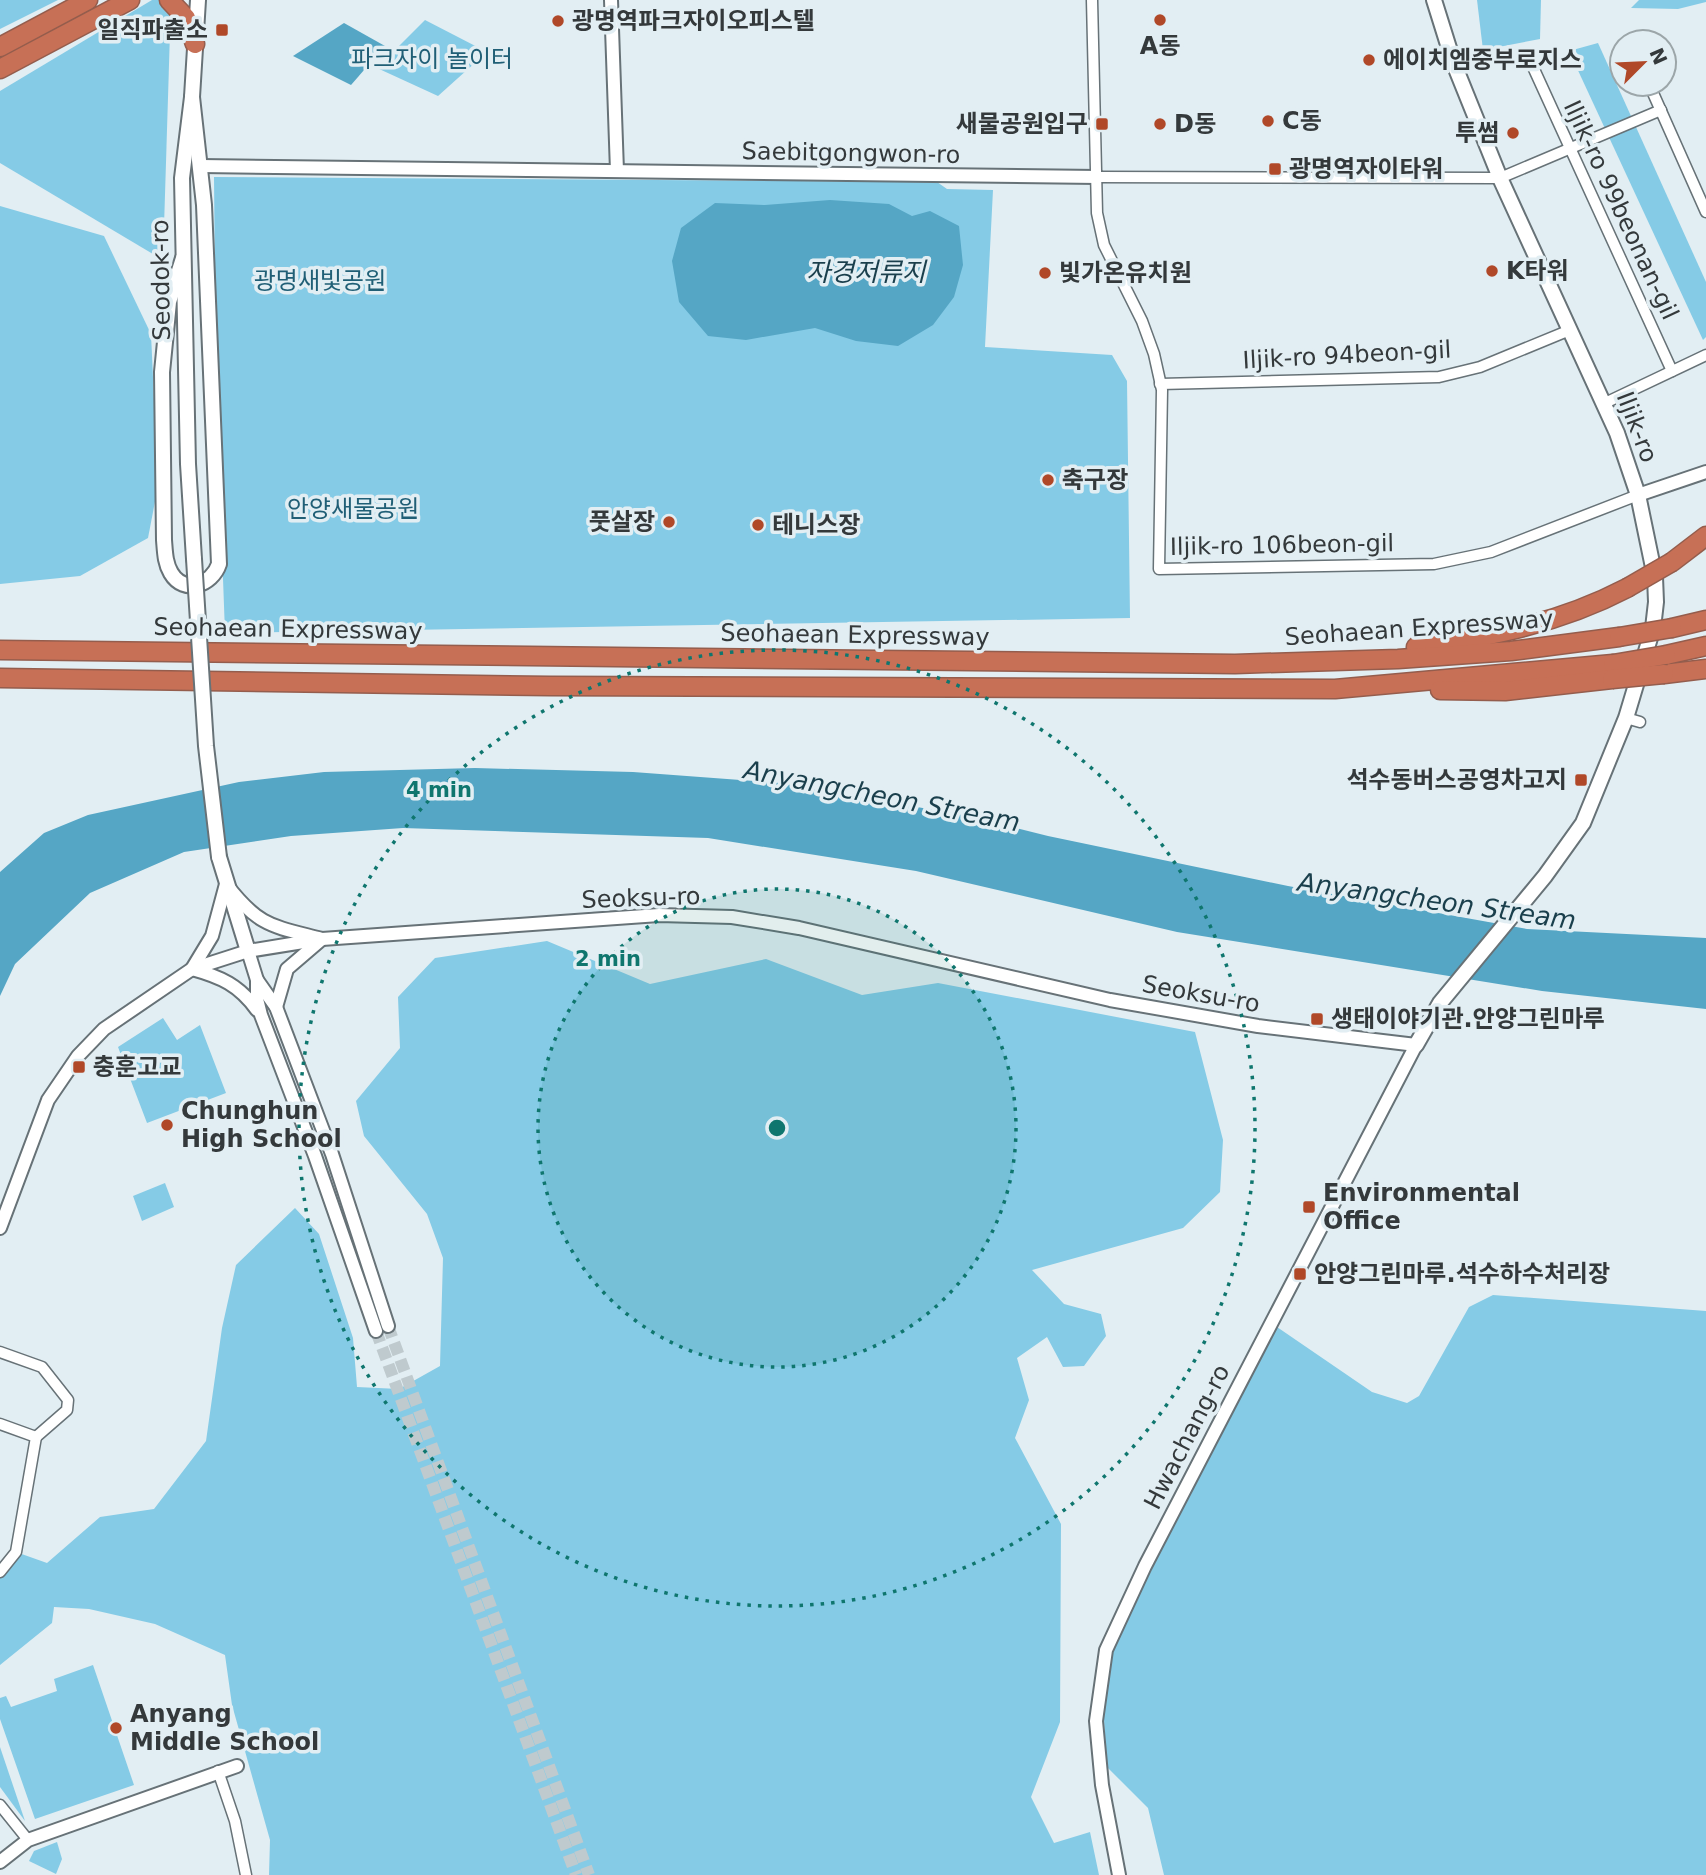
<svg xmlns="http://www.w3.org/2000/svg" width="1706" height="1875" viewBox="0 0 1706 1875" font-family="'DejaVu Sans','Noto Sans KR',sans-serif">
<rect width="100%" height="100%" fill="#e2eef3"/>
<g fill="#85cbe6">
<path d="M 0,0 L 58,0 L 0,29 Z"/>
<path d="M 152,0 L 171,0 L 163,260 L 0,163 L 0,91 Z"/>
<path d="M 1477,0 L 1541,0 L 1540,39 L 1483,50 Z"/>
<path d="M 1639,0 L 1706,0 L 1706,2 L 1678,9 L 1631,8 Z"/>
<path d="M 425,20 L 487,52 L 438,96 L 377,68 Z"/>
<path d="M 1598,43 L 1706,282 L 1706,337 L 1703,340 L 1569,51 Z"/>
<path d="M 214,177 L 937,182 L 947,189 L 993,190 L 985,347 L 1112,355 L 1127,381 L 1130,618 L 225,633 L 216,388 Z"/>
<path d="M 0,206 L 104,236 L 151,334 L 158,486 L 148,538 L 80,576 L 0,584 Z"/>
<path d="M 547,941 L 650,984 L 766,959 L 862,995 L 938,983 L 1195,1032 L 1223,1140 L 1220,1192 L 1183,1228 L 1032,1270 L 1064,1304 L 1101,1314 L 1106,1336 L 1084,1366 L 1063,1367 L 1047,1337 L 1017,1358 L 1029,1400 L 1015,1438 L 1061,1524 L 1060,1722 L 1031,1797 L 1054,1843 L 1090,1832 L 1099,1875 L 269,1875 L 270,1840 L 232,1705 L 225,1655 L 155,1624 L 89,1609 L 54,1607 L 52,1623 L 0,1665 L 0,1572 L 16,1552 L 47,1563 L 100,1517 L 154,1509 L 206,1441 L 222,1328 L 236,1265 L 295,1208 L 319,1234 L 353,1338 L 357,1387 L 399,1389 L 440,1366 L 443,1258 L 427,1214 L 364,1136 L 356,1101 L 400,1048 L 398,997 L 435,958 Z"/>
<path d="M 163,1018 L 177,1040 L 200,1025 L 226,1093 L 147,1123 L 118,1047 Z"/>
<path d="M 165,1183 L 174,1207 L 142,1221 L 133,1196 Z"/>
<path d="M 1493,1295 L 1706,1311 L 1706,1875 L 1164,1875 L 1148,1808 L 1106,1766 L 1103,1696 L 1111,1651 L 1139,1581 L 1245,1378 L 1277,1327 L 1372,1392 L 1407,1403 L 1419,1396 L 1469,1307 Z"/>
<path d="M 93,1665 L 134,1785 L 35,1819 L 0,1719 L 0,1698 L 6,1696 L 11,1707 L 57,1691 L 54,1679 Z"/>
<path d="M 0,1747 L 25,1821 L 0,1787 Z"/>
<path d="M 57,1842 L 62,1859 L 56,1874 L 29,1861 L 34,1851 Z"/>
</g>
<g fill="#55a6c5">
<path d="M 344,23 L 385,46 L 351,85 L 293,56 Z"/>
<path d="M 830,200 L 889,204 L 912,216 L 930,211 L 959,226 L 963,265 L 954,297 L 933,325 L 898,346 L 856,341 L 815,328 L 746,340 L 708,336 L 679,302 L 672,261 L 681,228 L 715,203 L 765,205 Z"/>
<path d="M 475,768 L 633,772 L 781,783 L 968,816 L 1048,836 L 1288,886 L 1527,929 L 1706,938 L 1706,1009 L 1542,991 L 1177,932 L 916,871 L 708,838 L 403,828 L 291,836 L 184,852 L 90,893 L 15,964 L 0,996 L 0,872 L 44,833 L 88,815 L 239,782 L 324,772 Z"/>
</g>
<g fill="none" stroke-linecap="round" stroke-linejoin="round">
<g stroke="#bfcace" stroke-width="12" stroke-dasharray="12 6" stroke-linecap="butt">
<path d="M 388,1326 L 589,1875"/>
<path d="M 376,1331 L 576,1875"/>
</g>
<defs>
<g id="minor">
<path d="M 1092,0 L 1097,213 L 1104,245 L 1142,321 L 1154,354 L 1162,390 L 1159,569 L 1434,564 L 1491,552 L 1638,495"/>
<path d="M 1533,67 L 1672,371"/>
<path d="M 1649,84 L 1706,212"/>
<path d="M 1098,177 L 1500,178 L 1661,110"/>
<path d="M 1160,384 L 1439,377 L 1480,367 L 1570,330"/>
<path d="M 1605,403 L 1706,355"/>
<path d="M 1626,718 L 1640,722"/>
<path d="M 0,1352 L 42,1367 L 68,1400 L 67,1410 L 36,1437"/>
<path d="M 0,1424 L 36,1437 L 16,1552 L 0,1572"/>
<path d="M 218,1771 L 235,1821 L 246,1875"/>
<path d="M 0,1805 L 28,1840"/>
</g>
<g id="tertiary">
<path d="M 611,0 L 617,171"/>
<path d="M 201,166 L 1098,177"/>
<path d="M 1638,495 L 1706,472"/>
<path d="M 248,951 L 257,980 L 257,999 L 261,1015 L 315,1156 L 376,1331"/>
<path d="M 257,980 L 276,1007 L 332,1154 L 388,1326"/>
<path d="M 257,1010 C 239,985 221,977 192,969 L 212,936 L 226,884 C 259,927 272,926 322,939 L 287,969 L 276,1007"/>
<path d="M 0,1228 L 48,1100 L 78,1056 L 104,1029 L 192,969 L 248,951 L 322,939 L 659,915 L 732,917 L 799,928 L 1110,1000 L 1258,1026 L 1416,1045 L 1145,1566 L 1106,1650 L 1096,1721 L 1102,1785 L 1119,1875"/>
<path d="M 0,1862 L 28,1840 L 237,1766"/>
</g>
<g id="secondary">
<path d="M 183,258 L 169,302 L 162,372 L 164,540 C 165,552 165,563 171,573 C 184,595 212,585 219,564 L 204,205 L 192,97"/>
<path d="M 194,559 L 188,464 L 182,178 L 192,97 L 198,0"/>
<path d="M 219,857 L 248,951"/>
<path d="M 1416,1045 L 1440,1003 L 1545,876 L 1583,823 L 1626,718 L 1653,628 L 1656,602 L 1655,577 L 1638,495 L 1617,433 L 1500,178 L 1454,64 L 1434,0"/>
</g>
<g id="motorway">
<path d="M 169,0 L 186,18 L 195,44"/>
<path d="M 0,47 L 88,0"/>
<path d="M 0,69 L 130,0"/>
<path d="M 1672,562 L 1706,536"/>
<path d="M 1672,628 L 1706,620"/>
<path d="M 1416,647 C 1490,637 1560,623 1627,588"/>
<path d="M 0,650 L 1235,664 L 1398,659 L 1511,651 L 1619,637"/>
<path d="M 1666,655 L 1706,646"/>
<path d="M 1664,674 L 1706,669"/>
<path d="M 0,678 L 550,686 L 1335,689 L 1613,664"/>
<path d="M 1440,690 L 1505,691 L 1612,679"/>
</g>
</defs>
<use href="#minor" stroke="#677277" stroke-width="13"/>
<use href="#tertiary" stroke="#677277" stroke-width="16"/>
<use href="#secondary" stroke="#677277" stroke-width="18"/>
<use href="#motorway" stroke="#945d4d" stroke-width="21"/>
<use href="#minor" stroke="#fff" stroke-width="10"/>
<use href="#tertiary" stroke="#fff" stroke-width="12"/>
<use href="#secondary" stroke="#fff" stroke-width="14"/>
<use href="#motorway" stroke="#c77056" stroke-width="18"/>
<defs>
<path id="secondary-bridge" d="M 194,559 L 206,746 L 219,857"/>
<g id="motorway-bridge">
<path d="M 1627,588 L 1672,562"/>
<path d="M 1619,637 L 1672,628"/>
<path d="M 1613,664 L 1666,655"/>
<path d="M 1612,679 L 1664,674"/>
</g>
</defs>
<use href="#secondary-bridge" stroke="#677277" stroke-width="18" stroke-linecap="butt"/>
<use href="#motorway-bridge" stroke="#945d4d" stroke-width="21" stroke-linecap="butt"/>
<use href="#secondary-bridge" stroke="#fff" stroke-width="14"/>
<use href="#motorway-bridge" stroke="#c77056" stroke-width="18"/>
</g>
<circle cx="777" cy="1128" r="239" fill="#0f766e" fill-opacity=".12"/>
<g fill="none" stroke="#0f766e" stroke-width="3.5" stroke-dasharray="3.5 7">
<circle cx="777" cy="1128" r="239"/>
<circle cx="777" cy="1128" r="478"/>
</g>
<g fill="#b04828" stroke="#e2eef3" stroke-width="2.5">
<circle cx="1160" cy="20" r="7"/>
<circle cx="558" cy="21" r="7"/>
<rect x="215" y="23" width="14" height="14" rx="3.5"/>
<circle cx="1369" cy="60" r="7"/>
<circle cx="1268" cy="121" r="7"/>
<rect x="1095" y="117" width="14" height="14" rx="3.5"/>
<circle cx="1160" cy="124" r="7"/>
<circle cx="1513" cy="133" r="7"/>
<rect x="1268" y="162" width="14" height="14" rx="3.5"/>
<circle cx="1492" cy="271" r="7"/>
<circle cx="1045" cy="273" r="7"/>
<circle cx="1048" cy="480" r="7"/>
<circle cx="669" cy="522" r="7"/>
<circle cx="758" cy="525" r="7"/>
<rect x="1574" y="773" width="14" height="14" rx="3.5"/>
<rect x="1310" y="1012" width="14" height="14" rx="3.5"/>
<rect x="72" y="1060" width="14" height="14" rx="3.5"/>
<circle cx="167" cy="1125" r="7"/>
<rect x="1302" y="1200" width="14" height="14" rx="3.5"/>
<rect x="1293" y="1267" width="14" height="14" rx="3.5"/>
<circle cx="116" cy="1728" r="7"/>
</g>
<g text-anchor="middle" dominant-baseline="central" stroke-width="7" stroke-linejoin="round" paint-order="stroke">
<g font-size="24" font-weight="bold" fill="#34393b" stroke="#e2eef3" text-anchor="start">
<text x="572" y="21">광명역파크자이오피스텔</text>
<text x="208" y="30" text-anchor="end">일직파출소</text>
<text x="1160" y="46" text-anchor="middle">A동</text>
<text x="1383" y="60">에이치엠중부로지스</text>
<text x="1282" y="121">C동</text>
<text x="1088" y="124" text-anchor="end">새물공원입구</text>
<text x="1174" y="124">D동</text>
<text x="1499" y="133" text-anchor="end">투썸</text>
<text x="1289" y="169">광명역자이타워</text>
<text x="1506" y="271">K타워</text>
<text x="1059" y="273">빛가온유치원</text>
<text x="1062" y="480">축구장</text>
<text x="655" y="522" text-anchor="end">풋살장</text>
<text x="772" y="525">테니스장</text>
<text x="1567" y="780" text-anchor="end">석수동버스공영차고지</text>
<text x="1331" y="1019">생태이야기관.안양그린마루</text>
<text x="93" y="1067">충훈고교</text>
<text x="181" y="1111">Chunghun<tspan x="181" dy="28">High School</tspan></text>
<text x="1323" y="1193">Environmental<tspan x="1323" dy="28">Office</tspan></text>
<text x="1314" y="1274">안양그린마루.석수하수처리장</text>
<text x="130" y="1714">Anyang<tspan x="130" dy="28">Middle School</tspan></text>
</g>
<g font-size="24" fill="#205f76" stroke="#e2eef3">
<text x="432" y="59">파크자이 놀이터</text>
<text x="320" y="281">광명새빛공원</text>
<text x="353" y="509">안양새물공원</text>
</g>
<g font-size="24" fill="#34393b" stroke="#e2eef3">
<text transform="translate(851 153) rotate(1)">Saebitgongwon-ro</text>
<text transform="translate(1621 210) rotate(65)">Iljik-ro 99beonan-gil</text>
<text transform="translate(161 280) rotate(-91)">Seodok-ro</text>
<text transform="translate(1347 355) rotate(-3)">Iljik-ro 94beon-gil</text>
<text transform="translate(1637 427) rotate(69)">Iljik-ro</text>
<text transform="translate(1282 545) rotate(-1)">Iljik-ro 106beon-gil</text>
<text transform="translate(1419 628) rotate(-4)">Seohaean Expressway</text>
<text transform="translate(288 629) rotate(1)">Seohaean Expressway</text>
<text transform="translate(855 635) rotate(1)">Seohaean Expressway</text>
<text transform="translate(641 898) rotate(-2)">Seoksu-ro</text>
<text transform="translate(1201 994) rotate(10)">Seoksu-ro</text>
<text transform="translate(1187 1437) rotate(-63)">Hwachang-ro</text>
</g>
<g font-size="26" font-style="italic" fill="#1a3f4c" stroke="#e2eef3">
<text x="866" y="272">자경저류지</text>
<text transform="translate(882 796) rotate(11)">Anyangcheon Stream</text>
<text transform="translate(1437 901) rotate(8)">Anyangcheon Stream</text>
</g>
</g>
<circle cx="777" cy="1128" r="10" fill="#0f766e" stroke="#e2eef3" stroke-width="3.5"/>
<g font-size="21" text-anchor="middle" font-weight="bold" fill="#0f766e" stroke="#e2eef3" stroke-width="7" stroke-linejoin="round" paint-order="stroke">
<text x="439" y="797">4 min</text>
<text x="608" y="966">2 min</text>
</g>
<g transform="translate(1643 63) rotate(66)"><circle r="33" fill="#e2eef3" stroke="#9ca6a9" stroke-width="2"/>
<path d="M0-5L12 26L0 18L-12 26Z" fill="#b04828"/>
<text y="-10" font-size="19" font-weight="bold" text-anchor="middle" fill="#34393b">N</text>
</g>
</svg>
